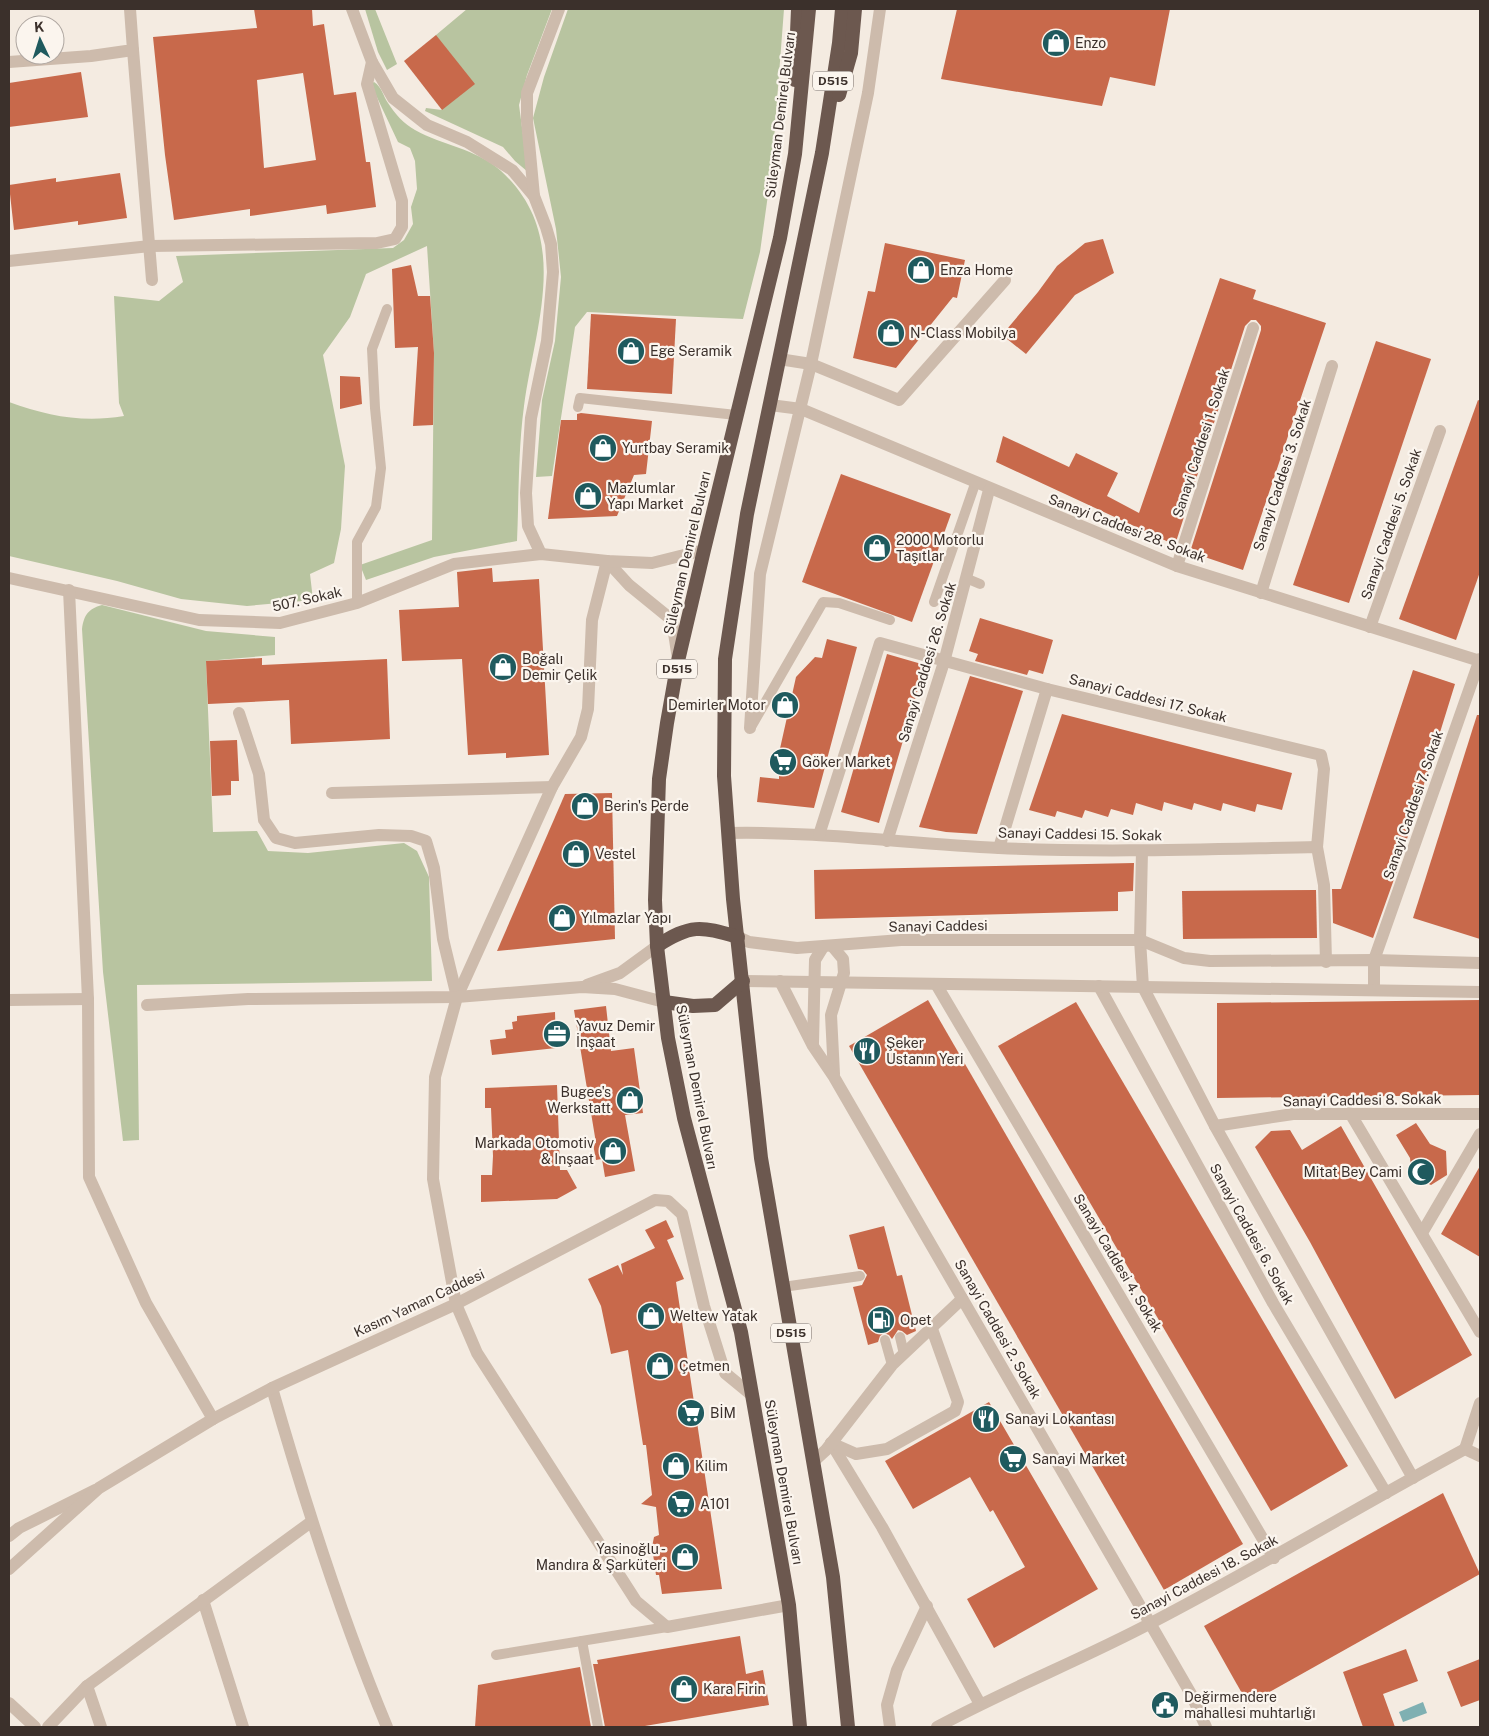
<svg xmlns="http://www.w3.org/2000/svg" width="1489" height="1736" viewBox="0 0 1489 1736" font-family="'Public Sans',sans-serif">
<rect width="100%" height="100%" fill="#f4ebe1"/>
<g fill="#b8c4a0">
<path d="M 365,9 L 375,9 L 397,64 L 387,70 L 378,52 Z"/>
<path d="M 467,9 L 552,9 L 527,75 L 519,105 L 528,172 L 515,161 L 503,147 L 425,111 L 426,108 L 442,110 L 436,35 Z"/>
<path d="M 568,9 L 784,9 L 772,166 L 760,252 L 743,319 L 587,312 L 575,327 L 552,476 L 536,477 L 542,400 L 555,341 L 561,277 L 556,229 L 533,118 L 544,77 Z"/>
<path d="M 374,82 C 382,87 383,96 388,103 C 395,114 404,124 415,130 C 442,145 476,149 500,170 C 573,236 535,324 524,406 C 518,451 519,496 517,541 L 434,557 L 366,580 L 360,565 L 432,540 L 434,353 L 427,246 L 366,274 L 350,317 L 323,355 L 345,466 L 341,529 L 334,563 L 310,574 L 313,600 L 247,606 L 181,599 L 117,581 L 9,556 L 9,402 C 48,416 82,423 124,416 L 119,403 L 114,296 L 159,301 L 183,282 L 176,256 L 393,248 L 404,240 L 413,224 L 411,207 L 417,189 L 415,161 L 410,148 L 398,142 L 374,91 L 371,84 Z"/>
<path d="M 102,605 L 206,631 L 275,637 L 275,655 L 206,661 L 213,832 L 257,831 L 268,851 L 308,853 L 404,843 L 417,851 L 429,877 L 432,981 L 137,985 L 139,1140 L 123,1141 L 103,972 L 82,629 C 84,615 88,609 102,605 Z"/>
</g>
<path fill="#7fb0b2" d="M 1423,1702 L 1427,1713 L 1403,1722 L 1399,1712 Z"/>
<g fill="#c8694b" fill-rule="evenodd">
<path d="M 254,9 L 312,9 L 313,26 L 324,24 L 334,95 L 356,92 L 366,162 L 370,162 L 376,207 L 327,214 L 326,205 L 250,216 L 250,209 L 174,220 L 165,155 L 153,37 L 257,28 ZM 303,73 L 316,160 L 264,168 L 257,80 Z"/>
<path d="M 957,9 L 1170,9 L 1155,86 L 1110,77 L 1102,106 L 941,79 Z"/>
<path d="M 436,35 L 475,84 L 442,110 L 404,61 Z"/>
<path d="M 81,72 L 88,117 L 9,127 L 9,83 Z"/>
<path d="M 120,173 L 127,218 L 78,225 L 78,221 L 14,230 L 9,185 L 56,178 L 56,182 Z"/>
<path d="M 1103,239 L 1114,273 L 1075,295 L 1026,354 L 1002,335 L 1038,292 L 1057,266 L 1085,243 Z"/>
<path d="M 885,243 L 965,260 L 957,298 L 953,297 L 896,368 L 853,358 L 868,291 L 875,292 Z"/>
<path d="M 411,265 L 418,296 L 430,296 L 434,353 L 433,425 L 413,426 L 418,347 L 395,348 L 392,269 Z"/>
<path d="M 1220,278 L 1256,290 L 1253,299 L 1326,323 L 1243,570 L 1190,552 L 1261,330 L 1261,326 L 1256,320 L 1251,320 L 1245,326 L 1175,545 L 996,462 L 1003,436 L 1069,467 L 1076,453 L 1118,473 L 1107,496 L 1139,513 Z"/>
<path d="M 591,314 L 676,319 L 672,394 L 587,389 Z"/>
<path d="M 1376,341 L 1431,359 L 1349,603 L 1293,585 Z"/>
<path d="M 340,376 L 360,377 L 362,404 L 340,409 Z"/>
<path d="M 1478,400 L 1480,401 L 1480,572 L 1456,640 L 1399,619 Z"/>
<path d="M 581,413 L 652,421 L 646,474 L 634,475 L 617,516 L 548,519 L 561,420 L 577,420 L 577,414 Z"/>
<path d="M 841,474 L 951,514 L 912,622 L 802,582 Z"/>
<path d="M 492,568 L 493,582 L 539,579 L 549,755 L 506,758 L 506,753 L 468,755 L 462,659 L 402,661 L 399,610 L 459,607 L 457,572 Z"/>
<path d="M 980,618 L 1053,640 L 1043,674 L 1029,670 L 1027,675 L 975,661 L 978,654 L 969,651 Z"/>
<path d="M 827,639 L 857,647 L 814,808 L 757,802 L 760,777 L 779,779 L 779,753 L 796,677 L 815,657 L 822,658 Z"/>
<path d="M 887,654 L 925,665 L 879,823 L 841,812 Z"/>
<path d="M 262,658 L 262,665 L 387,659 L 390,739 L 291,744 L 289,700 L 208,704 L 206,661 Z"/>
<path d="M 1413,670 L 1455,684 L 1398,868 L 1373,938 L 1333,923 L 1332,889 L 1341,889 Z"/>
<path d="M 970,676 L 1023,691 L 977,834 L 946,832 L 919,827 Z"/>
<path d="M 1062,714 L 1292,773 L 1282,810 L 1257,804 L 1255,812 L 1223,803 L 1221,811 L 1194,803 L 1192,810 L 1164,802 L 1162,811 L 1136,803 L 1133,815 L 1111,809 L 1108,817 L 1085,810 L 1082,818 L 1057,811 L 1055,817 L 1029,810 Z"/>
<path d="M 1477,715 L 1480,715 L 1480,939 L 1413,918 Z"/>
<path d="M 237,740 L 239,781 L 231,781 L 231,795 L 212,796 L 210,741 Z"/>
<path d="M 612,793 L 615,939 L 497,951 L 565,794 Z"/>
<path d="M 1134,863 L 1133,891 L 1118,892 L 1118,911 L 815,919 L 814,870 Z"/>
<path d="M 1316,890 L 1317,938 L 1183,939 L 1182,891 Z"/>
<path d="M 928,1000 L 1243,1544 L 1164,1590 L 849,1046 Z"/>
<path d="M 1480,1000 L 1480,1095 L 1217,1098 L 1217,1003 Z"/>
<path d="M 1076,1002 L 1348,1466 L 1271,1511 L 998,1046 Z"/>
<path d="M 606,1006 L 611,1051 L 634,1048 L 643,1113 L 625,1115 L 635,1171 L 605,1177 L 602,1159 L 596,1160 L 593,1144 L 596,1143 L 574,1010 Z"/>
<path d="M 555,1012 L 556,1048 L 492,1055 L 490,1040 L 506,1038 L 505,1030 L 513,1029 L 512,1022 L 517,1021 L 517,1016 Z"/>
<path d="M 557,1085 L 560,1170 L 567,1170 L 577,1188 L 557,1199 L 481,1202 L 481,1175 L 492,1175 L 493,1156 L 491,1108 L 485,1108 L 485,1088 Z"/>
<path d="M 1416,1123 L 1430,1144 L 1446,1151 L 1447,1175 L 1431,1185 L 1412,1176 L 1410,1158 L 1396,1135 Z"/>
<path d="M 1341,1126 L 1472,1355 L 1395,1399 L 1310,1242 L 1255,1147 L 1271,1131 L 1290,1130 L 1302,1150 Z"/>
<path d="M 1480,1166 L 1480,1257 L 1441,1234 Z"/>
<path d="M 666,1220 L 674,1237 L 667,1240 L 684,1279 L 676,1282 L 722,1589 L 662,1594 L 659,1575 L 656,1575 L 652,1547 L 654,1537 L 659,1535 L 656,1507 L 641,1504 L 652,1495 L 646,1445 L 643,1445 L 628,1350 L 611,1354 L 601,1306 L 588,1279 L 618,1265 L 623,1275 L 621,1264 L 655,1248 L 645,1230 Z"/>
<path d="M 884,1226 L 897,1276 L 902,1275 L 916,1331 L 907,1335 L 902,1331 L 898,1330 L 892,1339 L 889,1335 L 884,1333 L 880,1336 L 878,1342 L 868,1345 L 853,1287 L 862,1285 L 867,1275 L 863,1270 L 858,1269 L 849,1235 Z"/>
<path d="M 989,1402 L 1098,1589 L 994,1648 L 967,1599 L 1025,1567 L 993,1510 L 990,1512 L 970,1477 L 913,1509 L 885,1461 Z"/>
<path d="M 1443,1493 L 1480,1574 L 1248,1704 L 1204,1626 Z"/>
<path d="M 740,1636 L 746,1674 L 763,1670 L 769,1705 L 639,1727 L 605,1727 L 593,1664 L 598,1664 L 597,1660 Z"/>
<path d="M 1406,1649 L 1418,1681 L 1383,1694 L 1395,1727 L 1363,1727 L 1343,1672 Z"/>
<path d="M 1480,1659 L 1480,1700 L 1461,1707 L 1447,1672 Z"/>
<path d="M 580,1667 L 591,1727 L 475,1727 L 478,1685 Z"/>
<path d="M 1169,1694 L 1176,1709 L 1160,1717 L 1153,1701 Z"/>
</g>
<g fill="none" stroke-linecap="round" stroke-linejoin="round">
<g stroke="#cdbbac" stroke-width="10">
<path d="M 578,407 L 580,398 L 736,415"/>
<path d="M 968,579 L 980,584"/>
<path d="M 934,602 L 975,484"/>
<path d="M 357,603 L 357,542 L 376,507 L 381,468 L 375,408 L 372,349 L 387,309"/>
<path d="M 751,727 L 823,602 L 839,603 L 890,620"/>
<path d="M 783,1287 L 860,1276"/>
<path d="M 900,1337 L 904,1354"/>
<path d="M 885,1340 L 892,1365"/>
<path d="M 582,1641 L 598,1727"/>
<path d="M 496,1655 L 667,1627"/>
</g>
<g stroke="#cdbbac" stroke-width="12">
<path d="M 352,9 L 372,62 L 393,98 L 427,125 L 467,142 L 512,170 L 534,196 L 546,227 L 551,244 L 553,272 L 547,341 L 531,418 L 526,493 L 528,526 L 541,554"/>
<path d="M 133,50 L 152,280"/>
<path d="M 9,62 L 91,56 L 133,50 L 130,9"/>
<path d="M 534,196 L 527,121 L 527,93 L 559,9"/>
<path d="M 9,261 L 150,246 L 377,243 L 395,239 L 402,227 L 402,201 L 367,84 L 372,62"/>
<path d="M 779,359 L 811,364 L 899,400 L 1005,280"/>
<path d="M 770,405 L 801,409 L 1177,566 L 1480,661"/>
<path d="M 607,561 L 592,620 L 588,709 L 581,737 L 552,787 L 457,997 L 435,1077 L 433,1179 L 456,1304 L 477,1353 L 636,1601 L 667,1627 L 789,1605"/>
<path d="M 607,561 L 629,585 L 672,620 L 678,659"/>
<path d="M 1177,566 L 1253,328"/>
<path d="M 9,578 L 199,620 L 280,623 L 357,603 L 454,564 L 541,554 L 607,561 L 652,563 L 704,550"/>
<path d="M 69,590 L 88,999 L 89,1177 L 146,1303 L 213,1419"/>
<path d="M 1261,593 L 1332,366"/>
<path d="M 1370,627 L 1440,431"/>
<path d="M 239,713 L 259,774 L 264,820 L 276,838 L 295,843 L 379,835 L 411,836 L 426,841 L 434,868 L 443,939 L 457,997"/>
<path d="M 750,728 L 760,574 L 811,364 L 868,93 L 880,9"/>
<path d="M 332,793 L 552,787"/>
<path d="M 728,833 C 818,831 909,844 999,848 C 1105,853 1211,849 1317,847 L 1324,885 L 1326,962"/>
<path d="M 819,835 L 880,643 L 1047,689 L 1321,755 L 1324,769 L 1317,847"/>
<path d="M 887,841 L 944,662 L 989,490"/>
<path d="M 999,848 L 1047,689"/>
<path d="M 1142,851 L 1140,940 L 1143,987 L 1215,1126 L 1413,1478"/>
<path d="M 833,947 L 843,959 L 844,973 L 831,1015 L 834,1074"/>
<path d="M 780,981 L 813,1046 L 834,1077 L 1191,1694 L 1206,1727"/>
<path d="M 936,984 L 1274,1558"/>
<path d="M 587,985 L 620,973 L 657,946"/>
<path d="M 1099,986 L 1273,1303 L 1386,1493"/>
<path d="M 1374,990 L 1374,960 L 1480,659"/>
<path d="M 9,1000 L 88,999"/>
<path d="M 147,1005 L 248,999 L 457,997 L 582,987 L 615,989 L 664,1002"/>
<path d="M 813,1043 L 815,960 L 823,947"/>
<path d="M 1350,1113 L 1480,1332"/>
<path d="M 1215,1126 L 1293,1114 L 1480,1114"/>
<path d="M 1422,1233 L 1480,1134"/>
<path d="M 272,1388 C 305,1503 341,1617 387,1727"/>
<path d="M 831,1443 L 882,1527 L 980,1704"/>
<path d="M 831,1443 L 856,1454 L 887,1449 L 955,1411 L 958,1402 L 932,1329"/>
<path d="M 1465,1449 L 1480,1403"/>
<path d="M 814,1461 L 826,1450 L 892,1365 L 962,1299"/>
<path d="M 9,1536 L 19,1528 L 95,1490"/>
<path d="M 203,1600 L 243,1727"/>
<path d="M 87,1686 L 101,1727"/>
<path d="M 9,1703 L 35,1727"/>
<path d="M 48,1727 L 87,1686 L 311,1522"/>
<path d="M 890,1727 L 887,1705 L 897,1670 L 927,1606"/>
<path d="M 937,1727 C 1007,1689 1081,1660 1151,1623 C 1257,1568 1360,1506 1465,1449 L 1480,1456"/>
</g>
<g stroke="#cdbbac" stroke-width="12">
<path d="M 738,937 L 749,942 L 797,948 L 901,940 L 1140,940 L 1184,958 L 1210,961 L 1374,960 L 1480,963"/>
<path d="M 743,981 L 1480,992"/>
<path d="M 9,1569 L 99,1488 L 213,1419 L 272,1388 L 456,1304 L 655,1200 L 668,1201 L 682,1214 L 704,1306 L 725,1373 L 753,1396"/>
</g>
<g stroke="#6c584f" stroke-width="14">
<path d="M 842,9 L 839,43 L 822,153 L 747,514 L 725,659 L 724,776 L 733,899 L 761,1158 L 833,1577 L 848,1727"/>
<path d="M 795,80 L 798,9"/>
<path d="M 839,95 L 851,53 L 855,9"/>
<path d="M 657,946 C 691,924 700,926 738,937"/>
<path d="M 664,1002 L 693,1006 L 715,1005 L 743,981"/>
<path d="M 800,1727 L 789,1605 L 741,1332 L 684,1118 L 668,1038 L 657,946 L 655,900 L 659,779 L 667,723 L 678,661 L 704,550 L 780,238 L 795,154 L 809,9"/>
</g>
</g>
<defs>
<symbol id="shop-disc" viewBox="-11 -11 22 22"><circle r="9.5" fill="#1f5a5e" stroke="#fbf5ee"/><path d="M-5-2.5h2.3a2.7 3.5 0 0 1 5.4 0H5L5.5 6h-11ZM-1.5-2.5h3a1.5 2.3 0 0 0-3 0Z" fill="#fff"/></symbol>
<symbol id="supermarket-disc" viewBox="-11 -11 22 22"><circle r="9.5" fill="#1f5a5e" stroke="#fbf5ee"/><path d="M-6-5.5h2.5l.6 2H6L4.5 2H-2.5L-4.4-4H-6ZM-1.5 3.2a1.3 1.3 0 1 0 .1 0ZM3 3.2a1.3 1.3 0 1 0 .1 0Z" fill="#fff"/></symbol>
<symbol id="office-disc" viewBox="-11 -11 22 22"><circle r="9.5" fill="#1f5a5e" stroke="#fbf5ee"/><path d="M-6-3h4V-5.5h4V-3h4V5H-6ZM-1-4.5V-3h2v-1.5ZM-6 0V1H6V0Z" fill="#fff"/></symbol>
<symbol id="restaurant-disc" viewBox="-11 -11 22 22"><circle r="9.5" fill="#1f5a5e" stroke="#fbf5ee"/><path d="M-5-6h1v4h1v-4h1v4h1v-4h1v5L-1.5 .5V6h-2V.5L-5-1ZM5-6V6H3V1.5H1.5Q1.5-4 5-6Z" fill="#fff"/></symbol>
<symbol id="mosque-disc" viewBox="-11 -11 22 22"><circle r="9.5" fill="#1f5a5e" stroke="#fbf5ee"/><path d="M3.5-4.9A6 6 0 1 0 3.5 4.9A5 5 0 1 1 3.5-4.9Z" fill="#fff"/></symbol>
<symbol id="fuel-disc" viewBox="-11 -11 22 22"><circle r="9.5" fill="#1f5a5e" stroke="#fbf5ee"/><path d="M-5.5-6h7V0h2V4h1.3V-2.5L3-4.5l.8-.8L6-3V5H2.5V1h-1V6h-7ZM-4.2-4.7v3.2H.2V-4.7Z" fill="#fff"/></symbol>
<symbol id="civic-disc" viewBox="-11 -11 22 22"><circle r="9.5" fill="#1f5a5e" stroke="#fbf5ee"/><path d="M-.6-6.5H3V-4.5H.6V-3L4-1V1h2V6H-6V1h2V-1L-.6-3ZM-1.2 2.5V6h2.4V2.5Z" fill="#fff"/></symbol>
</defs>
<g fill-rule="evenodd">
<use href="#shop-disc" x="1040" y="27" width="32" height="32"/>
<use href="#shop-disc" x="905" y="254" width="32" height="32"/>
<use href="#shop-disc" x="875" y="317" width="32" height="32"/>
<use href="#shop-disc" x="615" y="335" width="32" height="32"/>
<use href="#shop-disc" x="587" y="432" width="32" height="32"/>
<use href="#shop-disc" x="572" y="480" width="32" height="32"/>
<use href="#shop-disc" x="861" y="532" width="32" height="32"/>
<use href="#shop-disc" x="487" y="651" width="32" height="32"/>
<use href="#shop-disc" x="769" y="689" width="32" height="32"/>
<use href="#supermarket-disc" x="767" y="746" width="32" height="32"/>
<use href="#shop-disc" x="569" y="790" width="32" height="32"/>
<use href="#shop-disc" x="560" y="838" width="32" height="32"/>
<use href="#shop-disc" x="546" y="902" width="32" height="32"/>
<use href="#office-disc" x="541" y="1018" width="32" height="32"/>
<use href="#restaurant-disc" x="851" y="1035" width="32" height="32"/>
<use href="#shop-disc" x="614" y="1084" width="32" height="32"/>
<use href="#shop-disc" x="597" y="1135" width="32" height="32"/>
<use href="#mosque-disc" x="1405" y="1156" width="32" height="32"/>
<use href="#shop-disc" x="635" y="1300" width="32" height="32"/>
<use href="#fuel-disc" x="865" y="1304" width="32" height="32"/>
<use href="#shop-disc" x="644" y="1350" width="32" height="32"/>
<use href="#supermarket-disc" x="675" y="1397" width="32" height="32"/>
<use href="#restaurant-disc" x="970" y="1403" width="32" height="32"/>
<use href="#supermarket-disc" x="997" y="1443" width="32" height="32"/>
<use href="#shop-disc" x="660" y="1450" width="32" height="32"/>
<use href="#supermarket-disc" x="665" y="1488" width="32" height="32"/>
<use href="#shop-disc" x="669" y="1541" width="32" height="32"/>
<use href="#shop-disc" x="668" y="1673" width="32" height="32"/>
<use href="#civic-disc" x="1149" y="1689" width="32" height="32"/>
</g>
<g text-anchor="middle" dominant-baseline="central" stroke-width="4.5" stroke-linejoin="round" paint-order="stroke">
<g fill="#fbf5ee" stroke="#756b66" stroke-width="1">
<rect x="813" y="71.5" width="40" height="19" rx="4"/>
<rect x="657" y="659.5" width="40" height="19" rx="4"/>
<rect x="771" y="1323.5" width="40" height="19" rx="4"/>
</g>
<g font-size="12" font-weight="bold" fill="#3b302b">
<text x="833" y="81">D515</text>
<text x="677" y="669">D515</text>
<text x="791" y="1333">D515</text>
</g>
<g font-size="14" fill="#3b302b" stroke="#fbf5ee" text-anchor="start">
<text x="1075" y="43">Enzo</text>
<text x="940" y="270">Enza Home</text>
<text x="910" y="333">N-Class Mobilya</text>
<text x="650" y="351">Ege Seramik</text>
<text x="622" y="448">Yurtbay Seramik</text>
<text x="607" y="488">Mazlumlar<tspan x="607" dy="16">Yapı Market</tspan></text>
<text x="896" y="540">2000 Motorlu<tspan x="896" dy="16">Taşıtlar</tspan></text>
<text x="522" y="659">Boğalı<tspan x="522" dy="16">Demir Çelik</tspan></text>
<text x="766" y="705" text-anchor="end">Demirler Motor</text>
<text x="802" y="762">Göker Market</text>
<text x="604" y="806">Berin's Perde</text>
<text x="595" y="854">Vestel</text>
<text x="581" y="918">Yılmazlar Yapı</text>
<text x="576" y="1026">Yavuz Demir<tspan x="576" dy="16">İnşaat</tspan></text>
<text x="886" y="1043">Şeker<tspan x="886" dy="16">Ustanın Yeri</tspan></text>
<text x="611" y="1092" text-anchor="end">Bugee's<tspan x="611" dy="16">Werkstatt</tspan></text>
<text x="594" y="1143" text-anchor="end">Markada Otomotiv<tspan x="594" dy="16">&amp; Inşaat</tspan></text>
<text x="1402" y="1172" text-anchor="end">Mitat Bey Cami</text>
<text x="670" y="1316">Weltew Yatak</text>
<text x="900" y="1320">Opet</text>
<text x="679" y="1366">Çetmen</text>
<text x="710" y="1413">BİM</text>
<text x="1005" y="1419">Sanayi Lokantası</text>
<text x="1032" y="1459">Sanayi Market</text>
<text x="695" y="1466">Kilim</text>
<text x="700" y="1504">A101</text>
<text x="666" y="1549" text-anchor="end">Yasinoğlu -<tspan x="666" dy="16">Mandıra &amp; Şarküteri</tspan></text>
<text x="703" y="1689">Kara Firin</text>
<text x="1184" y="1697">Değirmendere<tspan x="1184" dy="16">mahallesi muhtarlığı</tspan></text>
</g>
<g font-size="14" fill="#3b302b" stroke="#fbf5ee">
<text transform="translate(780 115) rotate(-83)">Süleyman Demirel Bulvarı</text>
<text transform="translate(1201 443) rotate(-72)">Sanayi Caddesi 1. Sokak</text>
<text transform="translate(1282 475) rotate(-72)">Sanayi Caddesi 3. Sokak</text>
<text transform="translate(1391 524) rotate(-71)">Sanayi Caddesi 5. Sokak</text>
<text transform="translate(1127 528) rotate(21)">Sanayi Caddesi 28. Sokak</text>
<text transform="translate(687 553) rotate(-77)">Süleyman Demirel Bulvarı</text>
<text transform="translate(307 599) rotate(-13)">507. Sokak</text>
<text transform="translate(927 662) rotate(-73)">Sanayi Caddesi 26. Sokak</text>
<text transform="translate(1148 698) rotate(14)">Sanayi Caddesi 17. Sokak</text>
<text transform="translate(1413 805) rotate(-71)">Sanayi Caddesi 7. Sokak</text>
<text transform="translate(1080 834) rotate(1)">Sanayi Caddesi 15. Sokak</text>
<text transform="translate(938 926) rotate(-1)">Sanayi Caddesi</text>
<text transform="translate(697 1087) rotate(79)">Süleyman Demirel Bulvarı</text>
<text transform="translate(1362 1100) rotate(-1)">Sanayi Caddesi 8. Sokak</text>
<text transform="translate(1252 1234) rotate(61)">Sanayi Caddesi 6. Sokak</text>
<text transform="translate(1118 1263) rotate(59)">Sanayi Caddesi 4. Sokak</text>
<text transform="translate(419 1303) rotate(-25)">Kasım Yaman Caddesi</text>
<text transform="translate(998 1329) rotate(60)">Sanayi Caddesi 2. Sokak</text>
<text transform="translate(784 1482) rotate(80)">Süleyman Demirel Bulvarı</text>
<text transform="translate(1204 1577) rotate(-28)">Sanayi Caddesi 18. Sokak</text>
</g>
</g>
<rect width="1489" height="1736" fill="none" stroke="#3b302b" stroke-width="20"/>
<g transform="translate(40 40) rotate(356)"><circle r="24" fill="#fbf5ee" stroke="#aea6a0"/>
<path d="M0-4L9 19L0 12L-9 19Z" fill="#1f5a5e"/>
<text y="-8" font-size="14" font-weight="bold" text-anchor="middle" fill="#3b302b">K</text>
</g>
</svg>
